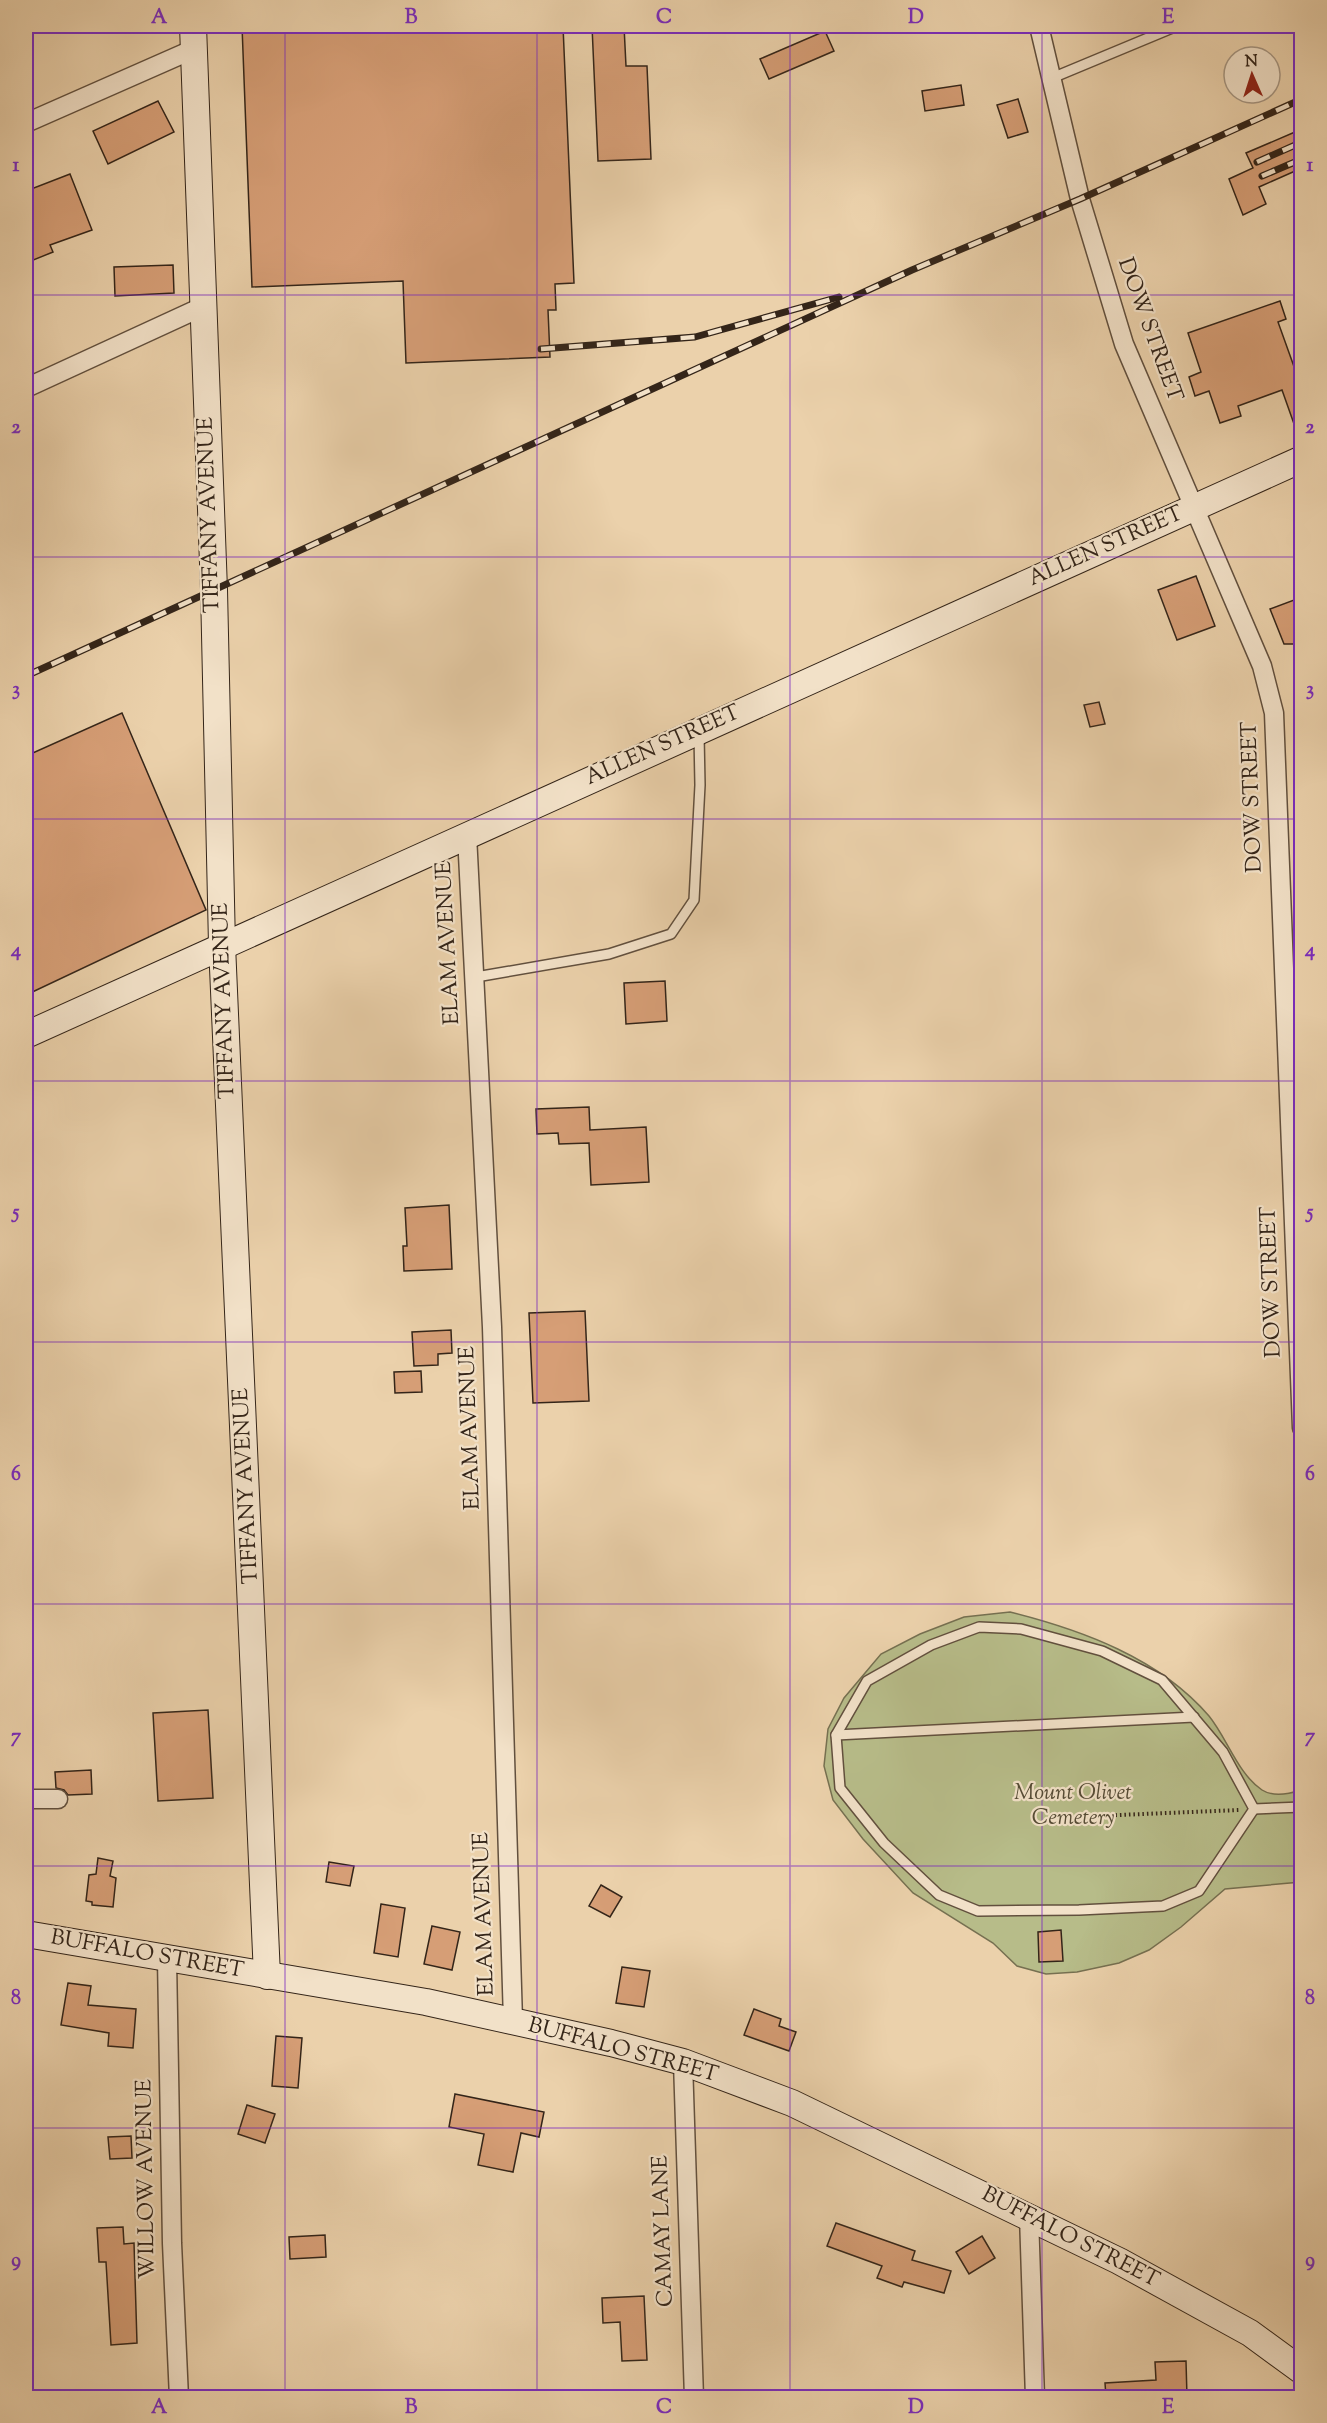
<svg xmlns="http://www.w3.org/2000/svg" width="1327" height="2423" viewBox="0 0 1327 2423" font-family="'Sorts Mill Goudy',serif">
<rect width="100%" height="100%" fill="#ebd1ab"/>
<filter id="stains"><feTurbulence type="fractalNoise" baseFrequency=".00333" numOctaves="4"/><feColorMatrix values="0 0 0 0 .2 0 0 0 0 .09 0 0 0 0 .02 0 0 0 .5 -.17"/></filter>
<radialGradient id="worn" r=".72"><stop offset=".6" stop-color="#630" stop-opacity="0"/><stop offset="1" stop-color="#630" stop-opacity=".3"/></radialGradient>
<path fill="#b7bc89" stroke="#767051" stroke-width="1.5" d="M 1010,1612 C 1082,1630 1159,1658 1209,1716 C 1227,1738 1238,1774 1262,1790 C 1273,1797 1289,1794 1301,1790 L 1301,1882 L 1225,1889 L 1181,1927 L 1149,1950 L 1119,1963 L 1077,1972 L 1046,1974 L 1017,1966 L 993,1943 L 913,1893 L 863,1839 L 833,1800 L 824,1766 L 828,1729 L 844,1698 L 881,1654 L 920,1634 L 964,1617 Z"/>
<g fill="#d69e76" stroke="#342519" stroke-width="1.5">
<path d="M 242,26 L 563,26 L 574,283 L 555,284 L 556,310 L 548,310 L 550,357 L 406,363 L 403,281 L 252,287 Z"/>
<path d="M 592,26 L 624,26 L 626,66 L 647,66 L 651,159 L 598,161 Z"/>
<path d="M 825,31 L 834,51 L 769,79 L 760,59 Z"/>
<path d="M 961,85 L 964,105 L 925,111 L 922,91 Z"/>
<path d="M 1018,99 L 1028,132 L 1008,138 L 997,105 Z"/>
<path d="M 158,101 L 174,132 L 108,164 L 93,131 Z"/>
<path d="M 1302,129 L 1302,168 L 1259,187 L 1266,204 L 1243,215 L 1229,179 L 1253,168 L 1246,153 Z"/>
<path d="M 70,174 L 92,230 L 50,245 L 53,252 L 26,263 L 26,191 Z"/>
<path d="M 173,265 L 174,293 L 115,296 L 114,267 Z"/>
<path d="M 1280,301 L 1286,319 L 1278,322 L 1302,389 L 1302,438 L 1299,438 L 1282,390 L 1238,406 L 1241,416 L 1220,423 L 1209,391 L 1195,396 L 1189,377 L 1201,372 L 1188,333 Z"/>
<path d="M 1196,576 L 1215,626 L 1177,640 L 1158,590 Z"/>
<path d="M 1302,597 L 1302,644 L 1284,644 L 1270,609 Z"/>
<path d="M 1099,702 L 1105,724 L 1090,727 L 1084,705 Z"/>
<path d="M 122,713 L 206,910 L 26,995 L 26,756 Z"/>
<path d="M 665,981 L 667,1021 L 626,1024 L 624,983 Z"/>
<path d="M 589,1107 L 590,1130 L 646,1127 L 649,1182 L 591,1185 L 589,1143 L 559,1144 L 558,1133 L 537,1134 L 536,1109 Z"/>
<path d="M 449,1205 L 452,1269 L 404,1271 L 403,1246 L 407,1246 L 405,1208 Z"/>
<path d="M 585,1311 L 589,1401 L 533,1403 L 529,1313 Z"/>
<path d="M 451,1330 L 452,1353 L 438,1354 L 438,1365 L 414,1366 L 412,1332 Z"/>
<path d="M 421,1371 L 422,1392 L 395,1393 L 394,1372 Z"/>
<path d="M 208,1710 L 213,1798 L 158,1801 L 153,1713 Z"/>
<path d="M 91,1770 L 92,1794 L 68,1795 L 64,1790 L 56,1788 L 55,1772 Z"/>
<path d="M 98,1858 L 113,1861 L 110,1876 L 116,1878 L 113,1907 L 92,1905 L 92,1902 L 86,1901 L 89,1875 L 96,1874 Z"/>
<path d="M 329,1862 L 354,1866 L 350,1886 L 326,1882 Z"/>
<path d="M 601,1885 L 622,1897 L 610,1917 L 589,1906 Z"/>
<path d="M 381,1904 L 405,1908 L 398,1957 L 374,1953 Z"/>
<path d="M 432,1926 L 460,1932 L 452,1970 L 424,1964 Z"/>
<path d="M 1061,1930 L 1063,1961 L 1039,1962 L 1038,1932 Z"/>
<path d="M 622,1967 L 650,1971 L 644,2007 L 616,2003 Z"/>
<path d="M 68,1983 L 91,1986 L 88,2005 L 136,2009 L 133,2048 L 108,2046 L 109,2033 L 61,2025 Z"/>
<path d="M 754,2009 L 781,2019 L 779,2026 L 796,2032 L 789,2051 L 744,2035 Z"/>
<path d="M 276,2036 L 302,2038 L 298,2088 L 272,2086 Z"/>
<path d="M 455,2094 L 544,2112 L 539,2137 L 521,2133 L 513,2172 L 478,2165 L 484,2134 L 449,2127 Z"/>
<path d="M 247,2105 L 275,2114 L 265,2143 L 238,2134 Z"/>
<path d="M 131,2136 L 132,2158 L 110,2159 L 108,2137 Z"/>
<path d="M 836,2223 L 915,2251 L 912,2260 L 951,2271 L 944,2293 L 904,2282 L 902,2287 L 877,2278 L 882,2266 L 827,2246 Z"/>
<path d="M 123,2227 L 124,2244 L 134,2243 L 137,2343 L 111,2345 L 106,2262 L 99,2262 L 97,2228 Z"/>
<path d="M 325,2235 L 326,2257 L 290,2259 L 289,2237 Z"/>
<path d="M 982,2236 L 995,2258 L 969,2274 L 956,2252 Z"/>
<path d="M 644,2296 L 647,2360 L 622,2361 L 620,2322 L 603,2323 L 602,2298 Z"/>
<path d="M 1186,2361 L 1187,2397 L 1106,2397 L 1105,2383 L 1156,2380 L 1155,2362 Z"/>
</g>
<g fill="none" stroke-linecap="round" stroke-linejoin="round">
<defs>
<g id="lane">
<path d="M 1052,78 L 1177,26"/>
<path d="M 476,977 L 609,954 L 671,934 L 694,900 L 700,785 L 699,735"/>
<path d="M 979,1627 L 1021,1629 L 1102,1651 L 1162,1680 L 1223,1752 L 1254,1809 L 1199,1891 L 1163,1906 L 1079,1910 L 978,1911 L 939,1895 L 884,1843 L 840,1788 L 836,1735 L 867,1681 L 931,1645 Z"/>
<path d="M 836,1735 L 1194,1717"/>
<path d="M 1254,1809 L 1302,1807"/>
</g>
<g id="street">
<path d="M 1039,26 L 1080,199 L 1124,344 L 1262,666 L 1274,713 L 1302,1428"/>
<path d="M 26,123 L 194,49"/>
<path d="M 26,388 L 202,307"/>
<path d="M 467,835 L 492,1327 L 513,2021"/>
<path d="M 26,1799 L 58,1799"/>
<path d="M 167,1959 L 172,2243 L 179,2398"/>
<path d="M 683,2062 L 694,2398"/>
<path d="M 1029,2216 L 1035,2398"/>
</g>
<g id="secondary">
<path d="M 193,26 L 214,590 L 222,945 L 267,1976"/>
<path d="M 26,1035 L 1302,459"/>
<path d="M 26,1934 L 426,2002 L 611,2043 L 683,2062 L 792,2103 L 1119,2261 L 1250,2333 L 1302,2371"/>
</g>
</defs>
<use href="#lane" stroke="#62503e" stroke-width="12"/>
<use href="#street" stroke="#62503e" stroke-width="21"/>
<use href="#secondary" stroke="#342519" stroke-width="28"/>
<path stroke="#342519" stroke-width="4" stroke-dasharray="1.5 3" stroke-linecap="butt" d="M 1048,1818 L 1239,1810"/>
<use href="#lane" stroke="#f2e1c8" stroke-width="9"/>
<use href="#street" stroke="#f2e1c8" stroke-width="18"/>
<use href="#secondary" stroke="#f2e1c8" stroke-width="26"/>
<defs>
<g id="rail">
<path d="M 1257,162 L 1302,142"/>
<path d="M 1262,176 L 1302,159"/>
<path d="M 541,349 L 695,337 L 839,297"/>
<path d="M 26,676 L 912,270 L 1080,199 L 1302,99"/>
</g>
</defs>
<use href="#rail" stroke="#342519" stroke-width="7"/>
<use href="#rail" stroke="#f2e1c8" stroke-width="4.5" stroke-dasharray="14" stroke-linecap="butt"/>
</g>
<path fill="none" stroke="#7b2cbf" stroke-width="1.5" stroke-opacity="0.55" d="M 285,26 L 285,2398M 537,26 L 537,2398M 790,26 L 790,2398M 1042,26 L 1042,2398M 26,295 L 1302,295M 26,557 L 1302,557M 26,819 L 1302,819M 26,1081 L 1302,1081M 26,1342 L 1302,1342M 26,1604 L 1302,1604M 26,1866 L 1302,1866M 26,2128 L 1302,2128"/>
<g text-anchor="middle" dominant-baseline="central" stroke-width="4.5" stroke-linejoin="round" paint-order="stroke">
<g font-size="22" fill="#342519" stroke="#f2e1c8">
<text transform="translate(1149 330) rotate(70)">DOW STREET</text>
<text transform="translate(210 515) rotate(-92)">TIFFANY AVENUE</text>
<text transform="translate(1106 547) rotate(-24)">ALLEN STREET</text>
<text transform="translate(663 746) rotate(-24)">ALLEN STREET</text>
<text transform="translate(1253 797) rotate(-92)">DOW STREET</text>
<text transform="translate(449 943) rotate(-93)">ELAM AVENUE</text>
<text transform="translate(225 1001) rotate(-92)">TIFFANY AVENUE</text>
<text transform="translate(1272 1282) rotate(-92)">DOW STREET</text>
<text transform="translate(471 1428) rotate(-92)">ELAM AVENUE</text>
<text transform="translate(247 1486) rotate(-93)">TIFFANY AVENUE</text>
<text transform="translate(485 1914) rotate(-92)">ELAM AVENUE</text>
<text transform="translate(147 1955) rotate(10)">BUFFALO STREET</text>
<text transform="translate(623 2051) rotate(15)">BUFFALO STREET</text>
<text transform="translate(147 2179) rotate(-91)">WILLOW AVENUE</text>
<text transform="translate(664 2231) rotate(-92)">CAMAY LANE</text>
<text transform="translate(1070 2238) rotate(27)">BUFFALO STREET</text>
</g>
<g font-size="22" font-style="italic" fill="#554b35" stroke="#f2e1c8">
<text x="1073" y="1794">Mount Olivet<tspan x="1073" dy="25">Cemetery</tspan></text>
</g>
</g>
<rect width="1327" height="2423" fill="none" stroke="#ebd1ab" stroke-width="66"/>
<g transform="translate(1252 75) rotate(357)"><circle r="28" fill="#f2e1c8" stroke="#a69682" stroke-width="1.5"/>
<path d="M0-4.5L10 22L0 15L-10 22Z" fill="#8f2418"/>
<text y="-9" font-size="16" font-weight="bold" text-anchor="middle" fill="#342519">N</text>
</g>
<rect x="33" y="33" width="1261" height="2357" fill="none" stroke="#7b2cbf" stroke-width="2"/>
<g font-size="20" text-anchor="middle" font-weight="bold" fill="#7b2cbf">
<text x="159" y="23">A</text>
<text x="411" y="23">B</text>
<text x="664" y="23">C</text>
<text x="916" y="23">D</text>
<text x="1168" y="23">E</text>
<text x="16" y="171">1</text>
<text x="1310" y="171">1</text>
<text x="16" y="433">2</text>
<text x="1310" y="433">2</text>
<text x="16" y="695">3</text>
<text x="1310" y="695">3</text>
<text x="16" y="956">4</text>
<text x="1310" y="956">4</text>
<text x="16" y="1218">5</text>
<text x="1310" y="1218">5</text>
<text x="16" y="1480">6</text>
<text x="1310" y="1480">6</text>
<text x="16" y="1742">7</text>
<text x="1310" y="1742">7</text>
<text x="16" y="2004">8</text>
<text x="1310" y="2004">8</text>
<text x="16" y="2266">9</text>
<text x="1310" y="2266">9</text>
<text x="159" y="2413">A</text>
<text x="411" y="2413">B</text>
<text x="664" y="2413">C</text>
<text x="916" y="2413">D</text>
<text x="1168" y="2413">E</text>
</g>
<rect width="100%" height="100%" filter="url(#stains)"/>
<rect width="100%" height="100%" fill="url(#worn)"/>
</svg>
